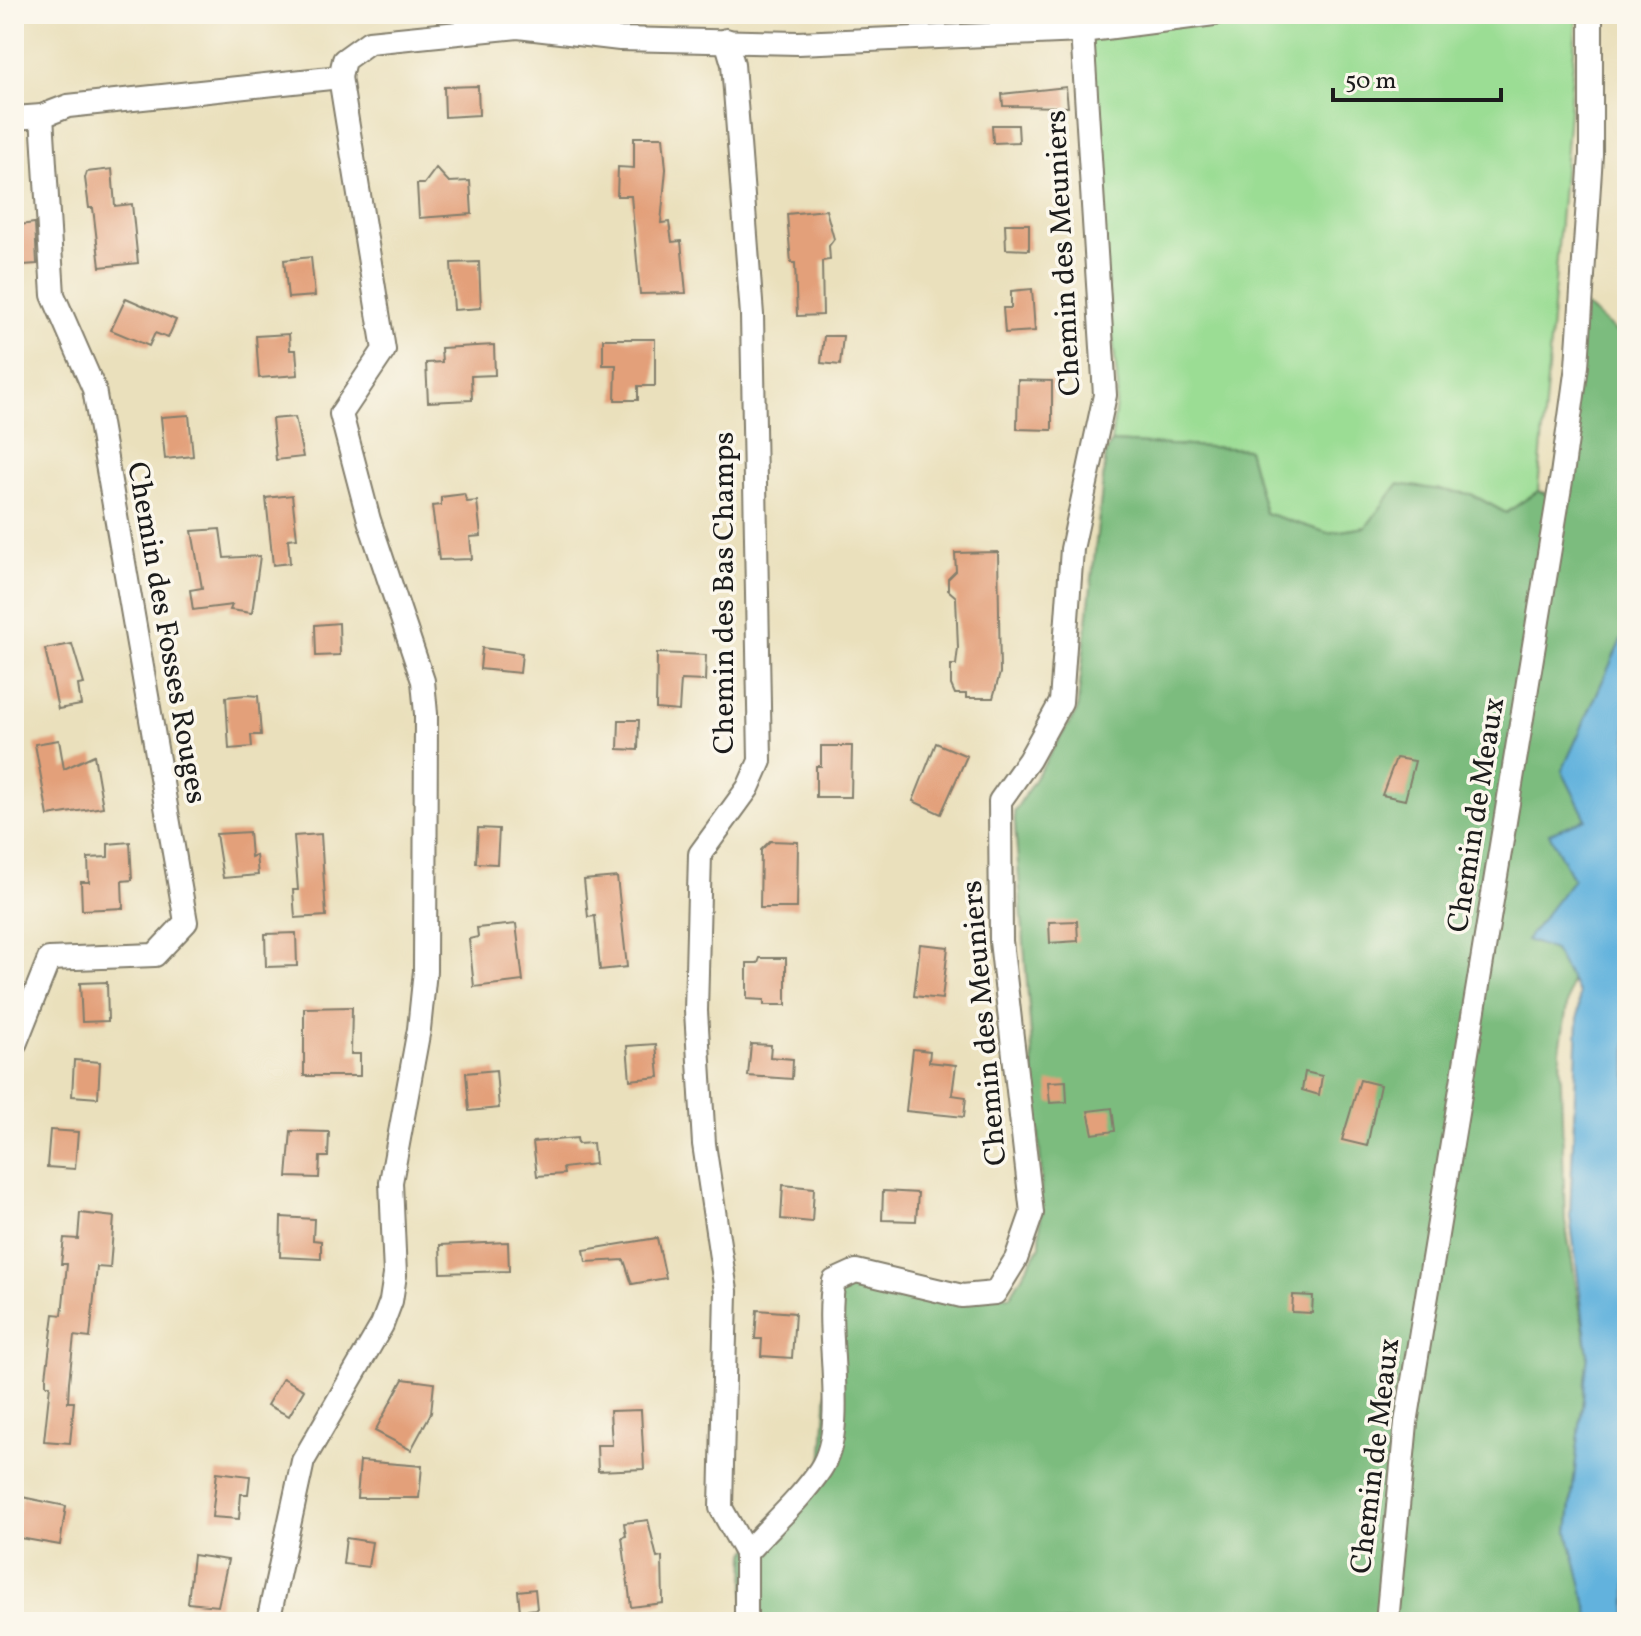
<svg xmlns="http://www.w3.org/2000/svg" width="1641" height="1636" viewBox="0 0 1641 1636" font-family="Vollkorn,serif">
<rect width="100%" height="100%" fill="#fbf7ec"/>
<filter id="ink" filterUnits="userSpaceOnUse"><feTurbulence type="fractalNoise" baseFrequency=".0125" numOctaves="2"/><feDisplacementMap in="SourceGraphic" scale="16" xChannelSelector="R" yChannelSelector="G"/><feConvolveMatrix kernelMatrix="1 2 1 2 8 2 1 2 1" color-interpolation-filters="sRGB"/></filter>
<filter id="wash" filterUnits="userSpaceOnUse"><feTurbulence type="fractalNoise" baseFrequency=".006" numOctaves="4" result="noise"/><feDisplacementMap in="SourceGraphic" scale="32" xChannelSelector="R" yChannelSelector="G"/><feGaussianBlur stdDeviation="1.8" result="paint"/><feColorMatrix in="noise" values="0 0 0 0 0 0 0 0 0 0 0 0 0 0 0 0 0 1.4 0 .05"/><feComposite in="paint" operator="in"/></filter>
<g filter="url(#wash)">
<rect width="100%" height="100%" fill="#eae0bc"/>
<path fill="#9bdd94" stroke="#5c7c58" stroke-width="2" d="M 1214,14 L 1577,14 L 1538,491 L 1506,513 L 1471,494 L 1366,527 L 1328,533 L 1265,513 L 1248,449 L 1111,442 L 1118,389 L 1082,31 Z"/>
<path fill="#7cbc7e" stroke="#4c6c4d" stroke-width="2" d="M 1581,302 L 1627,341 L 1627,628 L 1560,1050 L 1565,1221 L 1588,1354 L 1568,1532 L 1601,1622 L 744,1622 L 746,1553 L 822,1468 L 834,1281 L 1010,1296 L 1040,1246 L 1041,1168 L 1014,812 L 1077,711 L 1106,453 L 1111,442 L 1248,449 L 1265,513 L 1328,533 L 1366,527 L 1398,484 L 1471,494 L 1506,513 L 1538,491 L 1553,495 Z"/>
<path fill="#62b2dd" stroke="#3f677c" stroke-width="2" d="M 1627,627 L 1627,1622 L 1591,1622 L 1568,1532 L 1588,1354 L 1570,1216 L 1579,994 L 1554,950 L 1526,940 L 1573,879 L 1549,833 L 1586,819 L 1562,771 Z"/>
<g id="blocks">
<g fill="#e3a07a">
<path d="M 478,86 L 479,115 L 445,117 L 444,87 Z"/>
<path d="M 1066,87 L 1068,107 L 1003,106 L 1002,94 Z"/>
<path d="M 992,125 L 1018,125 L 1019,142 L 993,143 Z"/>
<path d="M 634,137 L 663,137 L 666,169 L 661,223 L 669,222 L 672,242 L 681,241 L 686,293 L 640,294 L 631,196 L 617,196 L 618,167 L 634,168 Z"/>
<path d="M 436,168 L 449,182 L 470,181 L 472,214 L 419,218 L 417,184 L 424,184 Z"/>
<path d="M 112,169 L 115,206 L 132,204 L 138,263 L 100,267 L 93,208 L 89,208 L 85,178 L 87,172 Z"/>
<path d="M 826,210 L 834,239 L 829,246 L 830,260 L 822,261 L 823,315 L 797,316 L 795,263 L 791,263 L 787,214 Z"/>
<path d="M 35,223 L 37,264 L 23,265 L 19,225 Z"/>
<path d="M 1005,224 L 1029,224 L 1029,250 L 1006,249 Z"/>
<path d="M 311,257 L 315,296 L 288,298 L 284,260 Z"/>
<path d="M 479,262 L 481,308 L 454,310 L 451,263 Z"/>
<path d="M 1032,289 L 1035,331 L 1005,333 L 1003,308 L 1011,308 L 1011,291 Z"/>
<path d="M 126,298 L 176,320 L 168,338 L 155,333 L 149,346 L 111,330 Z"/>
<path d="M 289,334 L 290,350 L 296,350 L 298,375 L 259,378 L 256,336 Z"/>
<path d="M 824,336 L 843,336 L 840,365 L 821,363 Z"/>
<path d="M 603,339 L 655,339 L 655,386 L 638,386 L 638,400 L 615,400 L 616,365 L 603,365 Z"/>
<path d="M 494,345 L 495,375 L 471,376 L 472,400 L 428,402 L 426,363 L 442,362 L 441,348 Z"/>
<path d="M 1018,380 L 1052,381 L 1052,430 L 1017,429 Z"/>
<path d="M 189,415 L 193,456 L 165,459 L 161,417 Z"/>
<path d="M 295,417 L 303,457 L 276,460 L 272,419 Z"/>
<path d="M 464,494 L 467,502 L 477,501 L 481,536 L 470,537 L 472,559 L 439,560 L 432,506 L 441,505 L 441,497 Z"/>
<path d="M 292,495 L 297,538 L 288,539 L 290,563 L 273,565 L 266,498 Z"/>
<path d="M 220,529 L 224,558 L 260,556 L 252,613 L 230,610 L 232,605 L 193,610 L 190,590 L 202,588 L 192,531 Z"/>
<path d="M 998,552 L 1000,673 L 993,698 L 966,698 L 966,694 L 955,694 L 951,685 L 951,665 L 956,665 L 958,648 L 956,597 L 948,590 L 948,579 L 956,571 L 955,553 Z"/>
<path d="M 339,623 L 340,655 L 316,656 L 315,625 Z"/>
<path d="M 72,644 L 84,684 L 78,685 L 81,705 L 58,709 L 45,649 Z"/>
<path d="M 482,648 L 522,653 L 520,673 L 480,669 Z"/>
<path d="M 657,653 L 706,655 L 705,681 L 681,680 L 679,711 L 656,709 Z"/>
<path d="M 246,695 L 258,696 L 261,735 L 251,735 L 252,747 L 229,749 L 226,697 Z"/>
<path d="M 619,720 L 639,720 L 638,750 L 618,749 Z"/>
<path d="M 59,740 L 64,769 L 94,755 L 103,807 L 48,816 L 35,744 Z"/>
<path d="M 936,743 L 967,756 L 941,814 L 913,801 Z"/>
<path d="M 821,746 L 852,746 L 851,797 L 816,797 L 816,766 L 821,766 Z"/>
<path d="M 1396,758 L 1415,761 L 1405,800 L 1382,795 Z"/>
<path d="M 478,828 L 499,829 L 497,864 L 476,863 Z"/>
<path d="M 249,832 L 251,857 L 256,855 L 258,875 L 223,878 L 216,834 Z"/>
<path d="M 321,834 L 326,916 L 295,918 L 293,890 L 298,890 L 294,836 Z"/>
<path d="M 770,841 L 798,842 L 797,908 L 760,908 L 761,850 Z"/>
<path d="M 130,842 L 132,880 L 122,881 L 123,908 L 82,910 L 81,882 L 89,882 L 88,858 L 108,857 L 108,844 Z"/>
<path d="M 617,877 L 627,967 L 600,970 L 595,916 L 588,917 L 584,880 Z"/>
<path d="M 1077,921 L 1078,941 L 1050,943 L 1049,922 Z"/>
<path d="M 516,924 L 523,981 L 474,987 L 469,939 L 478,937 L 477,928 Z"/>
<path d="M 296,933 L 297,966 L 266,967 L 265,934 Z"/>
<path d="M 920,944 L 948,947 L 942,999 L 914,996 Z"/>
<path d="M 760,958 L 786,958 L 786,1005 L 764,1005 L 764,1000 L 747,999 L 747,963 L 758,963 Z"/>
<path d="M 107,982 L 108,1021 L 82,1022 L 80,983 Z"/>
<path d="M 352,1007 L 351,1054 L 360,1054 L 360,1076 L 304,1076 L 304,1008 Z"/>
<path d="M 656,1044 L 659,1077 L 630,1080 L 627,1046 Z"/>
<path d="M 751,1044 L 771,1045 L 770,1057 L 793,1059 L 792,1079 L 748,1076 Z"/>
<path d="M 913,1049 L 930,1051 L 929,1062 L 956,1065 L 952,1095 L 966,1097 L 964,1117 L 906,1111 Z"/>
<path d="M 74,1060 L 100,1062 L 98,1098 L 72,1096 Z"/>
<path d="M 496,1070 L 499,1108 L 469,1111 L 466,1073 Z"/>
<path d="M 1305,1072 L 1322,1076 L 1319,1095 L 1302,1090 Z"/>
<path d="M 1360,1080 L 1380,1085 L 1367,1146 L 1342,1140 Z"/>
<path d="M 1066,1081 L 1067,1102 L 1050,1103 L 1048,1082 Z"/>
<path d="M 1112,1108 L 1115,1131 L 1093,1134 L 1088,1111 Z"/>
<path d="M 50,1130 L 78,1132 L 75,1169 L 47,1167 Z"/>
<path d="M 291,1131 L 329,1132 L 328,1157 L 320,1157 L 319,1178 L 287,1177 Z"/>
<path d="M 577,1138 L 578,1144 L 593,1143 L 595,1164 L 563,1168 L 564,1174 L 537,1176 L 533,1142 Z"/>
<path d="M 783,1185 L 814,1188 L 812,1222 L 781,1219 Z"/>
<path d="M 883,1191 L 918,1193 L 916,1221 L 882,1220 Z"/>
<path d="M 80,1213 L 114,1217 L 110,1268 L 97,1267 L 90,1338 L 74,1336 L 69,1382 L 68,1402 L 74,1402 L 70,1443 L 44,1441 L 50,1385 L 46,1385 L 46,1377 L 54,1314 L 62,1315 L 67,1264 L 61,1264 L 64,1238 L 78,1239 Z"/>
<path d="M 281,1217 L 314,1219 L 313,1240 L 321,1241 L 321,1259 L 280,1257 Z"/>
<path d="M 657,1238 L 666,1278 L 632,1284 L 624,1260 L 586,1262 L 584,1250 Z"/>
<path d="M 508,1242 L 509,1271 L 441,1273 L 440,1245 Z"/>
<path d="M 1293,1295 L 1313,1296 L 1312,1313 L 1292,1312 Z"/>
<path d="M 757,1310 L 795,1313 L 792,1358 L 761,1356 L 762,1339 L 755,1339 Z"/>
<path d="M 283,1378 L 304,1390 L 289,1416 L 267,1405 Z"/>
<path d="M 403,1379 L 434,1383 L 431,1413 L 411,1450 L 375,1431 Z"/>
<path d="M 641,1410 L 644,1469 L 598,1471 L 597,1445 L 612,1445 L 610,1411 Z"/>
<path d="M 360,1461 L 422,1466 L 419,1498 L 357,1498 Z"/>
<path d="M 217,1472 L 250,1476 L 248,1494 L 241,1494 L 239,1519 L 212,1517 Z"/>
<path d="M 22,1497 L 66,1506 L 60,1545 L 14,1537 Z"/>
<path d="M 648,1520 L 657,1558 L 662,1557 L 663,1603 L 631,1607 L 622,1537 L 626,1536 L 624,1523 Z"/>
<path d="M 346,1538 L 372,1542 L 368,1567 L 343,1564 Z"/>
<path d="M 193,1555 L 228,1560 L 218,1606 L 188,1603 Z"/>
<path d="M 535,1589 L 537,1609 L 520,1611 L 518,1591 Z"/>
</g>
</g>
</g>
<g filter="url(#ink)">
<use href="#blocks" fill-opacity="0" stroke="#837e6c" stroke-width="2"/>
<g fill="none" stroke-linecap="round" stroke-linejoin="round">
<defs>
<g id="minor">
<path d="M 726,40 L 733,64 L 752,315 L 760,761 L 748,788 L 700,854 L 696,1011 L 704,1144 L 726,1291 L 721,1508 L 746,1553"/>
<path d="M 14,118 L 42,116 L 68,106 L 340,77 L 344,60 L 369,42 L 518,27 L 620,39 L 798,43 L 1082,31 L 1214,14"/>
<path d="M 14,1047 L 49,959 L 155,955 L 186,922 L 94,389 L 53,295 L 42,116"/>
<path d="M 268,1622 L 303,1461 L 382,1325 L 391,1301 L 395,1275 L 391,1182 L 419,1029 L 425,971 L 426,714 L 423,681 L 369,520 L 341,414 L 384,350 L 340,77"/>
<path d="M 746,1622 L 746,1553 C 770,1526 800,1500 820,1470 C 850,1426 823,1334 834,1281 L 856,1271 L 962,1296 L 995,1293 L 1016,1259 L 1032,1213 L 1001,941 L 1000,801 L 1029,760 L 1061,702 L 1072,549 L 1105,395 L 1082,31"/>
<path d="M 1387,1622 L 1406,1423 L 1562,475 L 1577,366 L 1591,155 L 1591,14"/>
</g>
</defs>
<use href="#minor" stroke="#837e6c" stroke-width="26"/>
<use href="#minor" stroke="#fff" stroke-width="22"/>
</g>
</g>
<g text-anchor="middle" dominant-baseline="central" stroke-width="7" stroke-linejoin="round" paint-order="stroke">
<g font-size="30" fill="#1c1c1c" stroke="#fbf7ec">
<text transform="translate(1064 253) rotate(-93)">Chemin des Meuniers</text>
<text transform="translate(725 593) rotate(-90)">Chemin des Bas Champs</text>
<text transform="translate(166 633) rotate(80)">Chemin des Fosses Rouges</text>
<text transform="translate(1477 815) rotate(-81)">Chemin de Meaux</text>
<text transform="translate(985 1023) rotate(-95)">Chemin des Meuniers</text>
<text transform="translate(1376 1456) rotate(-83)">Chemin de Meaux</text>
</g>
</g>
<rect width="1641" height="1636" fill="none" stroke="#fbf7ec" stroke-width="48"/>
<path d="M1333 88v12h168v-12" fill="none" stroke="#1c1c1c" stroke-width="4"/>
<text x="1345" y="88" font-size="24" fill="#1c1c1c" stroke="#fbf7ec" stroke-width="6" paint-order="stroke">50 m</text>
</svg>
